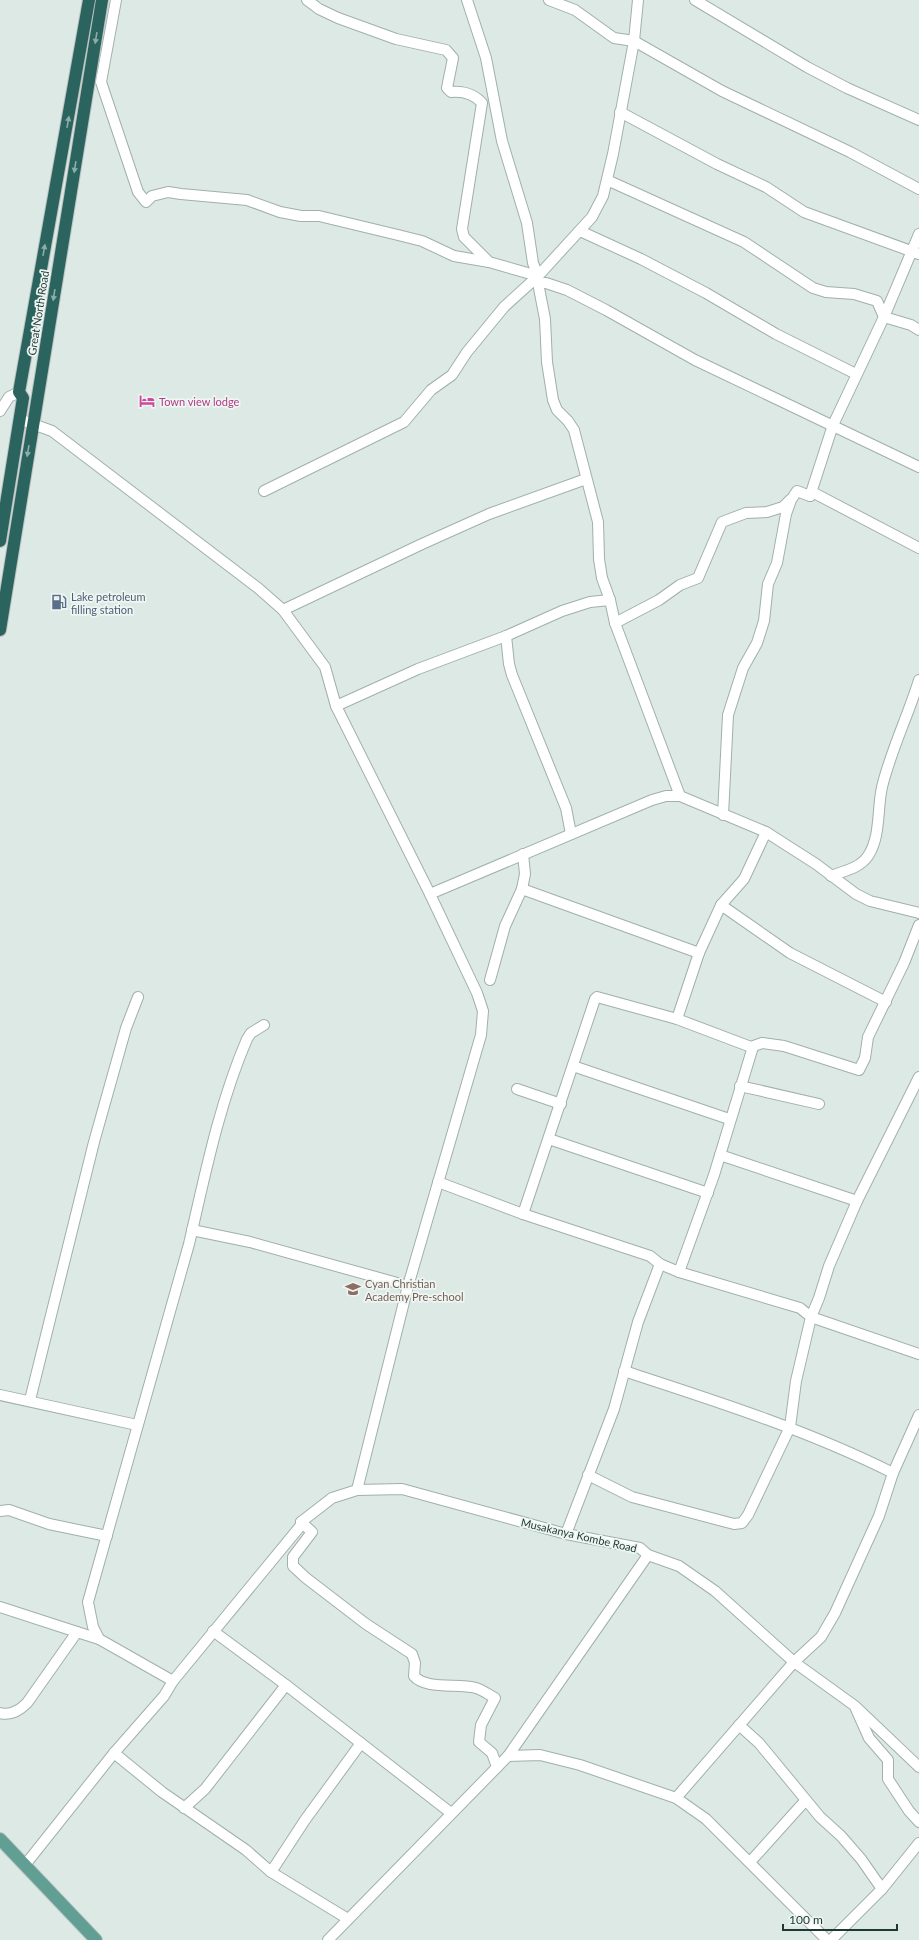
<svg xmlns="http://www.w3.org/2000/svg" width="919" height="1940" viewBox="0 0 919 1940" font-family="Lato,sans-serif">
<rect width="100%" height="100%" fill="#dde9e5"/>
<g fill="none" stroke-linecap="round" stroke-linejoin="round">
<defs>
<g id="minor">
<path d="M 116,0 L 101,82 L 138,192 L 146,202 L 152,196 L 168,192 L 181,194 L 247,200 L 280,212 L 301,216 L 319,216 L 398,235 L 422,241 L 454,256 L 489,262"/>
<path d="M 307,0 L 319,9 L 338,18 L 396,39 L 446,50 L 453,58 L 447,88 L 451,92 C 462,91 474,94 482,103 L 462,229 L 464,237 L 489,262 L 538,276"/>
<path d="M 467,0 L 486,58 L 502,141 L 527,223 L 533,263 L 538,276 L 538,283 L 545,319 L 547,362 L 553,400 L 557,410 L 568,421 L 574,430 L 598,522 L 599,559 L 602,578 L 610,600 L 615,623 L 680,796"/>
<path d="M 549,0 L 575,10 L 614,38 L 634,41 L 722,91 L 850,152 L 919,189"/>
<path d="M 695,0 L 807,67 L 847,88 L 919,120"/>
<path d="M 620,112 L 717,164 L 766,187 L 804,212 L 919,254"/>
<path d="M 607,180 L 744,242 L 813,288 L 826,292 L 854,294 L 877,301 L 884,317 L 911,325 L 919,330"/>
<path d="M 580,231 L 641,259 L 706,293 L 776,334 L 856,374"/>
<path d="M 538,283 L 546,283 L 567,290 L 606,310 L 695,360 L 919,467"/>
<path d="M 0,411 L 9,397 L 19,392"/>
<path d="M 19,419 L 52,431 L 258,588 L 283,610 L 325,667 L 336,706 L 428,890 L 477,993 L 483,1011 L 481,1035 L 408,1286 L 357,1490"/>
<path d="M 264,491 L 404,422 L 431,390 L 452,375 L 467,352 L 504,307 L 538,276 L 592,217 L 603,196 L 613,154 L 634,41 L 638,0"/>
<path d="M 810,496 L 833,425 L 884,317 L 919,234"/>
<path d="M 810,496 L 814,493 L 919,548"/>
<path d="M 283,610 L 422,544 L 489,514 L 586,479"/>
<path d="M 615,623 L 659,600 L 680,585 L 698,578 L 722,522 L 746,513 L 767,512 L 783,507 L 790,500"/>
<path d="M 506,636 L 509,664 L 512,675 L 566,808 L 571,834"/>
<path d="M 336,706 L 418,669 L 506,636 L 562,611 L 590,602 L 610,600"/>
<path d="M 723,815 L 728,715 L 743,668 L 757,643 L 764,621 L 768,584 L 777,563 L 786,514 L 791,500 L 797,491 L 810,496"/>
<path d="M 831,876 C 844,871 860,868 868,856 C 881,836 877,809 882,787 C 891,750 908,716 919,680"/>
<path d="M 522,889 L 699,953"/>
<path d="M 430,894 L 652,800 L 666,796 L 680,796 L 766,832 L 816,864 L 856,894 L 870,901 L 919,913"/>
<path d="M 721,905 L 790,953 L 886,1002"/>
<path d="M 490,980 L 505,926 L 522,889 L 525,874 L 523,854"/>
<path d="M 677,1019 L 699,953 L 721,905 L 744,879 L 766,832"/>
<path d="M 573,1066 L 729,1119"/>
<path d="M 740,1086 L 819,1104"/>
<path d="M 517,1089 L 561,1104"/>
<path d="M 549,1139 L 708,1193"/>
<path d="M 720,1155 L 857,1201"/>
<path d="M 438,1182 L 523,1214 L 650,1256 L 660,1264 L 679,1272 L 800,1308 L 811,1317 L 919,1354"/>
<path d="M 523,1214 L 595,999 L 597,997 L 677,1019 L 751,1047 L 762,1043 L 784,1046 L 859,1070 L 865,1058 L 868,1037 L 904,963 L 919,925"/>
<path d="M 192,1230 L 250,1242 L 408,1286"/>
<path d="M 679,1272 L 714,1175 L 752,1050 L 751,1047"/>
<path d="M 624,1371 C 716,1401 807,1430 893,1473"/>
<path d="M 0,1395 L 137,1425"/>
<path d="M 30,1400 L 94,1142 L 126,1028 L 138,997"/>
<path d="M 588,1475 L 632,1497 L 734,1524 L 742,1523 L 748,1515 L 790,1427 L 796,1381 L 811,1317 L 819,1298 L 829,1266 L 857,1201 L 919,1077"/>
<path d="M 0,1511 L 9,1510 L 49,1524 L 107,1536"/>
<path d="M 301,1522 L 312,1532 L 293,1557 L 293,1566 L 306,1578 L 366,1624 L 412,1654 L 415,1663 L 414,1676 C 426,1690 458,1683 476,1688 C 483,1690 489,1695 495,1698 L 481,1725 L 479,1742 L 492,1753 L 497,1767"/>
<path d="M 566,1534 L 614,1409 L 638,1322 L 660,1264"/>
<path d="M 0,1607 L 77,1632"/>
<path d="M 213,1631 L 286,1685 L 451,1813"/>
<path d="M 173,1681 L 99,1639 L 93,1627 L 88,1602 L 189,1244 C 205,1175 219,1104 247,1039 L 251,1033 L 264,1025"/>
<path d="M 856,1709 L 869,1738 L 888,1760 L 888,1779 L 909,1811 L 919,1822"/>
<path d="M 0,1713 C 11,1716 20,1710 27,1703 L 77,1632 L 99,1639"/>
<path d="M 739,1725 L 759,1743 L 820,1817 L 841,1836 L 861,1859 L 882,1889"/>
<path d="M 114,1753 L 162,1792 L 246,1850 L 271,1872 L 348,1919"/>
<path d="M 508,1756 L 648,1555"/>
<path d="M 676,1798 L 794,1662 L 821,1637 L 835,1613 L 879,1516 L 893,1473 L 919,1415"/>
<path d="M 184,1808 L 205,1789 L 286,1685"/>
<path d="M 750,1862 L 805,1801"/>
<path d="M 25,1865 L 114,1753 L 164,1696 L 173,1681 L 302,1524 L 301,1522 L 332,1498 L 357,1490 L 402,1489 L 566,1534 L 640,1548 L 648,1555 L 679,1566 L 715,1591 L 794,1662 L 855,1706 L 919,1767"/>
<path d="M 271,1872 L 305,1820 L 361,1743"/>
<path d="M 328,1940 L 508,1756 L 540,1755 L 580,1765 L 676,1798 L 706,1819 L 827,1940"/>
<path d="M 831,1940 L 882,1889 L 919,1843"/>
</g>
<path id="major" d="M 0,1839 L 96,1940"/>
<g id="highway">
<path d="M 0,541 L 23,398 L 19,392 L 89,0"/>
<path d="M 0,630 L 102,0"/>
</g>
</defs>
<use href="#minor" stroke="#a0b0ac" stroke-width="12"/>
<use href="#major" stroke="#bcc3c2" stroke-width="14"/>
<use href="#highway" stroke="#bcc3c2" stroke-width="14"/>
<use href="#minor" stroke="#fff" stroke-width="10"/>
<use href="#major" stroke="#619f95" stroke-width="12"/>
<use href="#highway" stroke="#2b645e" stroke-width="12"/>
</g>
<defs><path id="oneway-solid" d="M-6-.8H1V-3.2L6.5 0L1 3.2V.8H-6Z"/></defs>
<g fill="#8cada8">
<use href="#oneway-solid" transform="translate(96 38) rotate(99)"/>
<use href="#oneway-solid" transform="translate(68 122) rotate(-80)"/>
<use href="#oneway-solid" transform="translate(75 167) rotate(99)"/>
<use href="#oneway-solid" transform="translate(44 250) rotate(-80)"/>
<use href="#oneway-solid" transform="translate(54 295) rotate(99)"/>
<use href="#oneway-solid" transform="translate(28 451) rotate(99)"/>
</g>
<defs>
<symbol id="hotel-bare" viewBox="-9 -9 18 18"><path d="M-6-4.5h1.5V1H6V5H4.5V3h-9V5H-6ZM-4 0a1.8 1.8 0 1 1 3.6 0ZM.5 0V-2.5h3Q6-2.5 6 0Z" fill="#d1479c" stroke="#edf6f2" stroke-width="2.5" paint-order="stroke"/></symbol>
<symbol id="fuel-bare" viewBox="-9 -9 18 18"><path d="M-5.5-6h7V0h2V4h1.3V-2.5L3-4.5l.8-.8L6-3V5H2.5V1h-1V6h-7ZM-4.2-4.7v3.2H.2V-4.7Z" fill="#5c6f8a" stroke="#edf6f2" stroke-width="2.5" paint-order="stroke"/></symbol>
<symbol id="school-bare" viewBox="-9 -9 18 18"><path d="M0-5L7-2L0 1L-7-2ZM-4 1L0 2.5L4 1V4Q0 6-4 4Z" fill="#8d6e63" stroke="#edf6f2" stroke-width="2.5" paint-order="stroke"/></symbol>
</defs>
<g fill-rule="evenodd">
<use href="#hotel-bare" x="136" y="390" width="22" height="22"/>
<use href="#fuel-bare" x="48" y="591" width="22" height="22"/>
<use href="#school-bare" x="342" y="1278" width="22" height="22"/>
</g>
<g text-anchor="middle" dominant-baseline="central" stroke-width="3.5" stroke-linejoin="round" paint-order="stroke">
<g font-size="11" fill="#1f3834" stroke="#edf6f2">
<text transform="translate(38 313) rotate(-81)">Great North Road</text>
<text transform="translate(579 1535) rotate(13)">Musakanya Kombe Road</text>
</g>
<g font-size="11" fill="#b23c85" stroke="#edf6f2" text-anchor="start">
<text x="159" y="401">Town view lodge</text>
</g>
<g font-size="11" fill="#4e5e75" stroke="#edf6f2" text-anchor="start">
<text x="71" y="596">Lake petroleum<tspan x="71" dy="13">filling station</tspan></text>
</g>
<g font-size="11" fill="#785e54" stroke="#edf6f2" text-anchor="start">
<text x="365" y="1283">Cyan Christian<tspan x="365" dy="13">Academy Pre-school</tspan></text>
</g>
</g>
<path d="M783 1924v6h114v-6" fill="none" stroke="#1f3834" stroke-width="2"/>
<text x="789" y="1924" font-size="12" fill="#1f3834" stroke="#edf6f2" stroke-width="3" paint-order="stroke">100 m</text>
</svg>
